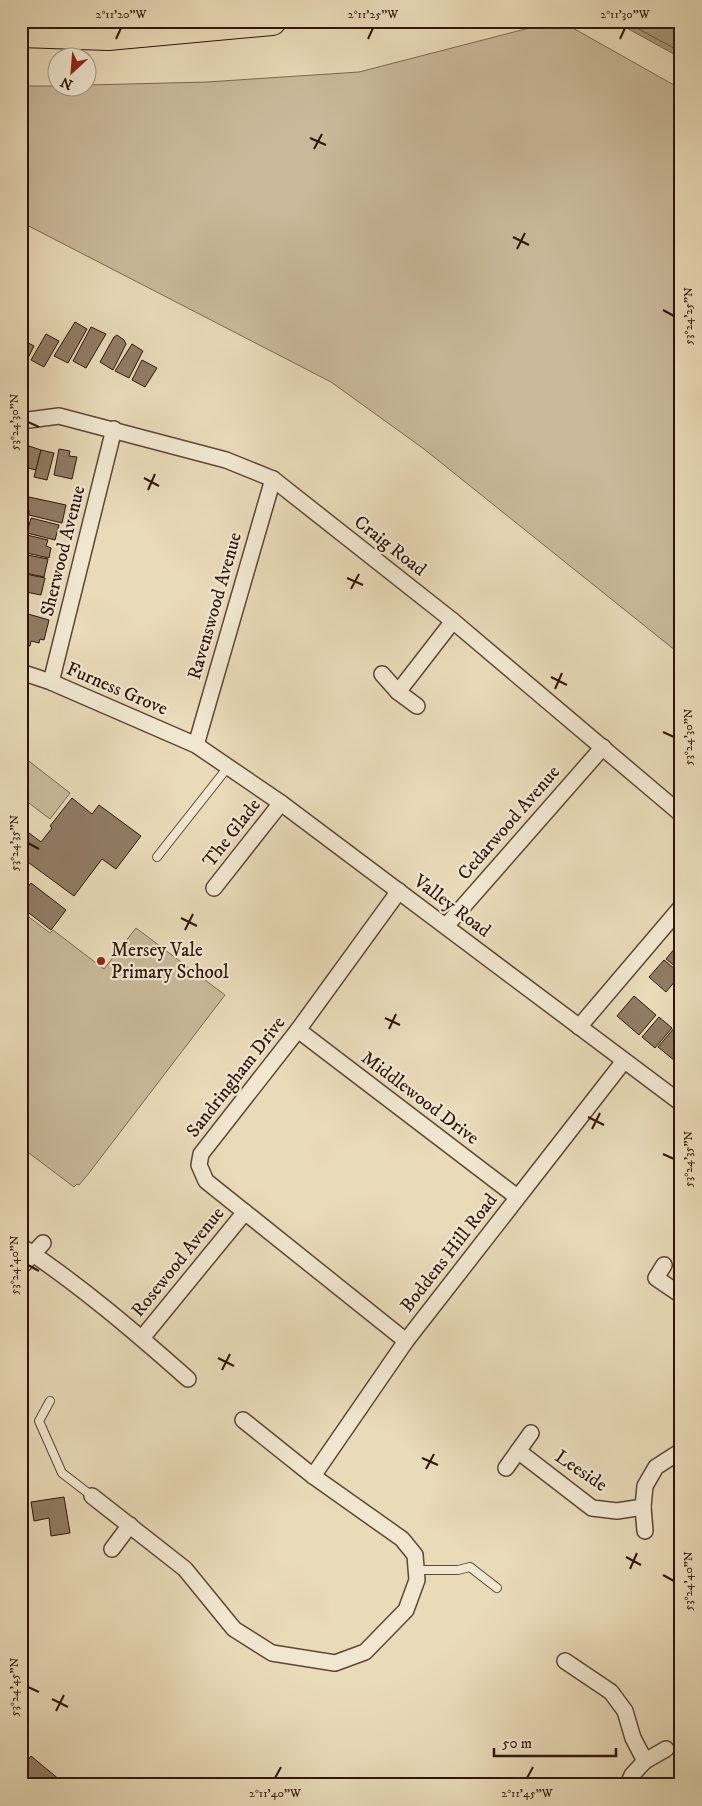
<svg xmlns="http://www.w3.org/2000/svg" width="702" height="1806" viewBox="0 0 702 1806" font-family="'IM FELL DW Pica',serif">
<rect width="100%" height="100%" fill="#e9dab8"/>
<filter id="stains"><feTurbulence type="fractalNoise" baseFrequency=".004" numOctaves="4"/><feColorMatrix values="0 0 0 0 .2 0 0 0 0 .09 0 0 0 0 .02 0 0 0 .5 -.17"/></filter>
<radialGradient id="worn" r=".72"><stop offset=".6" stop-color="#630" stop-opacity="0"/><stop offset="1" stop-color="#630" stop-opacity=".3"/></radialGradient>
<g fill="#c9b99a" stroke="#7c6852">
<path d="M 537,26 L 571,27 L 681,89 L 681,655 L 424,449 L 331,382 L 21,222 L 21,86 L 57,86 L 58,88 L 88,88 L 88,85 L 207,82 L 359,72 Z"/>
<path d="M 21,755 L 70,793 L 50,819 L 21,797 Z"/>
<path d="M 21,911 L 50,933 L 53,930 L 104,969 L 136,928 L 225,995 L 89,1173 L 79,1185 L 77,1184 L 74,1187 L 21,1147 Z"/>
</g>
<path fill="#aa977d" stroke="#79634f" d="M 614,21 L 681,21 L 681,58 Z"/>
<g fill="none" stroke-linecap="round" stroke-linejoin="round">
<path stroke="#6c5644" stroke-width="1" d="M 624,21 L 681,52"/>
</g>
<g fill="#907c64" stroke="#2f160a">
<path d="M 75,322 L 87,329 L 68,363 L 54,356 Z"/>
<path d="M 91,327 L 106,334 L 86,368 L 73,361 Z"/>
<path d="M 46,334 L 59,341 L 44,367 L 31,360 Z"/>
<path d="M 117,335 L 124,340 L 126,344 L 113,370 L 100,362 L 114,337 Z"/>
<path d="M 23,340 L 34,346 L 21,372 L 21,344 Z"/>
<path d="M 132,344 L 143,351 L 129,378 L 115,371 Z"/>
<path d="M 142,360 L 157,368 L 145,387 L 132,380 Z"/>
<path d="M 29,446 L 41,450 L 36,470 L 24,467 Z"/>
<path d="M 59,449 L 70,451 L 69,456 L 77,457 L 72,479 L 54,475 Z"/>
<path d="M 41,450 L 54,453 L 47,480 L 34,477 Z"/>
<path d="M 29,497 L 66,505 L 62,523 L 29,515 L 29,510 L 26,511 Z"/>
<path d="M 31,518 L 59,525 L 55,540 L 27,533 Z"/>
<path d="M 27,535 L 48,540 L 46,546 L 51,548 L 49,558 L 22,552 Z"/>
<path d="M 22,554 L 48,559 L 44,577 L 21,572 Z"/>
<path d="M 21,573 L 45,578 L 41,595 L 21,591 Z"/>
<path d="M 21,612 L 49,620 L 44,640 L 40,639 L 39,643 L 31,641 L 30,646 L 23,645 L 23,648 L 21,648 Z"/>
<path d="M 72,798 L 92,814 L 99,805 L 141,836 L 116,869 L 102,859 L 74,896 L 21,857 L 21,827 L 41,842 L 52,828 L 50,826 Z"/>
<path d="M 31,883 L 66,910 L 51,930 L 21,907 L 21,896 Z"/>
<path d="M 680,942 L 681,943 L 681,971 L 666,959 Z"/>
<path d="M 664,960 L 681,974 L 666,992 L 649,977 Z"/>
<path d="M 634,996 L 656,1015 L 639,1035 L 617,1016 Z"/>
<path d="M 659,1017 L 672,1028 L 655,1048 L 642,1037 Z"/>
<path d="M 675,1027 L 681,1032 L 681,1055 L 675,1061 L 658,1047 Z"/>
<path d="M 64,1497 L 70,1533 L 51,1536 L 49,1518 L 34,1521 L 31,1502 Z"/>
<path d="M 31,1756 L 66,1785 L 34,1785 L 21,1774 L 21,1769 Z"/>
</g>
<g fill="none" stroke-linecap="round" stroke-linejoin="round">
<defs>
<g id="service">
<path d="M 157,857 L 228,767"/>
<path d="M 50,1401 L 39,1421 L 62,1473 L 92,1496"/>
<path d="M 416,1570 L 458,1570 L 470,1567 L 497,1588"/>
</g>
<g id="minor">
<path d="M 21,421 L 59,416 L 226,460 L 273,479 L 453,621 L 681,814"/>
<path d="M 21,672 L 51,682 L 196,745 L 281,803 L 681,1103"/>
<path d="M 382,674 L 398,692 L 417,706"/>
<path d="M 51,682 L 114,429"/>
<path d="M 398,692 L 453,621"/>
<path d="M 196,745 L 273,479"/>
<path d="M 214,888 L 281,803"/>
<path d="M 399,891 L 298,1030 L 201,1154 L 199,1165 L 206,1181 L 406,1341"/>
<path d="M 446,926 L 603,747"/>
<path d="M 579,1027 L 681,907"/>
<path d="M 298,1030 L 517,1197"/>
<path d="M 21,1246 C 80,1285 135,1332 188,1379"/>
<path d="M 23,1265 L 43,1243"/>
<path d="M 664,1265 L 656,1278 L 681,1295"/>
<path d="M 142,1338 L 245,1212"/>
<path d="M 518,1451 L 592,1508 L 617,1511 L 643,1507 L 645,1486 L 656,1467 L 681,1451"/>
<path d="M 506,1468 L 531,1433"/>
<path d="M 313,1476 L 406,1341 L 624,1061"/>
<path d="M 92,1496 L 185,1569 L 234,1629 L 272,1653 L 335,1663 L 365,1652 L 406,1610 L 417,1580 L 415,1555 L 402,1539 L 313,1476 L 243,1420"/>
<path d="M 643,1507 L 645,1531"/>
<path d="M 112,1549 L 130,1525"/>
<path d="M 565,1661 L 611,1692 L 625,1711 L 633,1738 L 645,1761 L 632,1775 L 628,1785"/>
<path d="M 645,1761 L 666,1749"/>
</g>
<path id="motorway" d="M 21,33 L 108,36 L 272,21"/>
</defs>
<use href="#service" stroke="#5e4736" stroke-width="10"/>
<use href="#minor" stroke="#5e4736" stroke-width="18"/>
<use href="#motorway" stroke="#2f160a" stroke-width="30"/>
<use href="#service" stroke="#f1e7d1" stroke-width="8"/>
<use href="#minor" stroke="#f1e7d1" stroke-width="15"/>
<use href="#motorway" stroke="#e9dab8" stroke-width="28"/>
</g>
<path fill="none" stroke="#2f160a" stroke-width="2" d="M 116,39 L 121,28M 368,39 L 373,28M 620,39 L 625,28M 310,138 L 326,145M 314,149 L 322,134M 513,237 L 529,245M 517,249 L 525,233M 663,310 L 674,316M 28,422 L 39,427M 144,478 L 159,486M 148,490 L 155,474M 347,578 L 363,585M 351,589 L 359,574M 551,677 L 567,685M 555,689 L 562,673M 663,732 L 674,737M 28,843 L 39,849M 181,918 L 197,926M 185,930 L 193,914M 385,1018 L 400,1025M 389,1029 L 396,1014M 588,1117 L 604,1125M 592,1129 L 600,1113M 663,1154 L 674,1159M 28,1265 L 39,1271M 218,1358 L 234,1366M 222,1370 L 230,1354M 422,1458 L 438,1465M 426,1469 L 434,1454M 626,1557 L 641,1565M 630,1569 L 637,1553M 663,1575 L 674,1581M 28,1687 L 39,1692M 52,1699 L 68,1707M 56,1711 L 64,1695M 275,1778 L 281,1767M 527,1778 L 533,1767"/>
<circle fill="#8f2418" stroke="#f1e7d1" stroke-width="2" cx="101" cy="961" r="5"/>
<g text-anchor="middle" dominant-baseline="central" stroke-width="4.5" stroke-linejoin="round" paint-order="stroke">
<g font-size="19" fill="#2f160a" stroke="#f1e7d1">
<text transform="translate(390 546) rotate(38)">Craig Road</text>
<text transform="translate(63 551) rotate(-76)">Sherwood Avenue</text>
<text transform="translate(215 606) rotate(-74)">Ravenswood Avenue</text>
<text transform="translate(117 689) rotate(23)">Furness Grove</text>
<text transform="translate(509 823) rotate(-49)">Cedarwood Avenue</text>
<text transform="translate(232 833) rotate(-52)">The Glade</text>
<text transform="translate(452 906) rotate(37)">Valley Road</text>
<text transform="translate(236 1077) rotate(-52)">Sandringham Drive</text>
<text transform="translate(420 1098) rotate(37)">Middlewood Drive</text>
<text transform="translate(449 1253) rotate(-52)">Boddens Hill Road</text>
<text transform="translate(178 1262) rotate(-51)">Rosewood Avenue</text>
<text transform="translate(581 1471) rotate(34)">Leeside</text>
</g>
<g font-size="19" fill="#2f160a" stroke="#f1e7d1" text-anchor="start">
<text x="111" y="950">Mersey Vale<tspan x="111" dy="22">Primary School</tspan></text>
</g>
</g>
<rect width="702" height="1806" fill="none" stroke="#e9dab8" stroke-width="55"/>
<g transform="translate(72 72) rotate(206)"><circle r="24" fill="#f1e7d1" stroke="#a39381"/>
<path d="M0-4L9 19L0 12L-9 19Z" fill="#8f2418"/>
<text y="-8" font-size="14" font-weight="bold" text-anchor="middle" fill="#2f160a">N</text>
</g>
<path d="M494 1748v8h122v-8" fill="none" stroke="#2f160a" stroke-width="2.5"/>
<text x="502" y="1748" font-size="15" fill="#2f160a" stroke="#f1e7d1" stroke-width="4" paint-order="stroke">50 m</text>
<rect x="28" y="28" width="646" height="1750" fill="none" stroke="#2f160a" stroke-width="2"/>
<g font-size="12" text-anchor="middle" fill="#2f160a">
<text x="121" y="18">2°11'20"W</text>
<text x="373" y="18">2°11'25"W</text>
<text x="625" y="18">2°11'30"W</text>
<text transform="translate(688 316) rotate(-90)" y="4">53°24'25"N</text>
<text transform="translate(14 422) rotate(-90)" y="4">53°24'30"N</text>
<text transform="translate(688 737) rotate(-90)" y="4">53°24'30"N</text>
<text transform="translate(14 843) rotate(-90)" y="4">53°24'35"N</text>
<text transform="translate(688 1159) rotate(-90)" y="4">53°24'35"N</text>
<text transform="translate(14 1265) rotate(-90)" y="4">53°24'40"N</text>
<text transform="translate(688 1581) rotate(-90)" y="4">53°24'40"N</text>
<text transform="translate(14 1687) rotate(-90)" y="4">53°24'45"N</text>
<text x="275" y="1797">2°11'40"W</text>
<text x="527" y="1797">2°11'45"W</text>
</g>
<rect width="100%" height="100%" filter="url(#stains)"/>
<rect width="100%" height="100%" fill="url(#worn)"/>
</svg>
